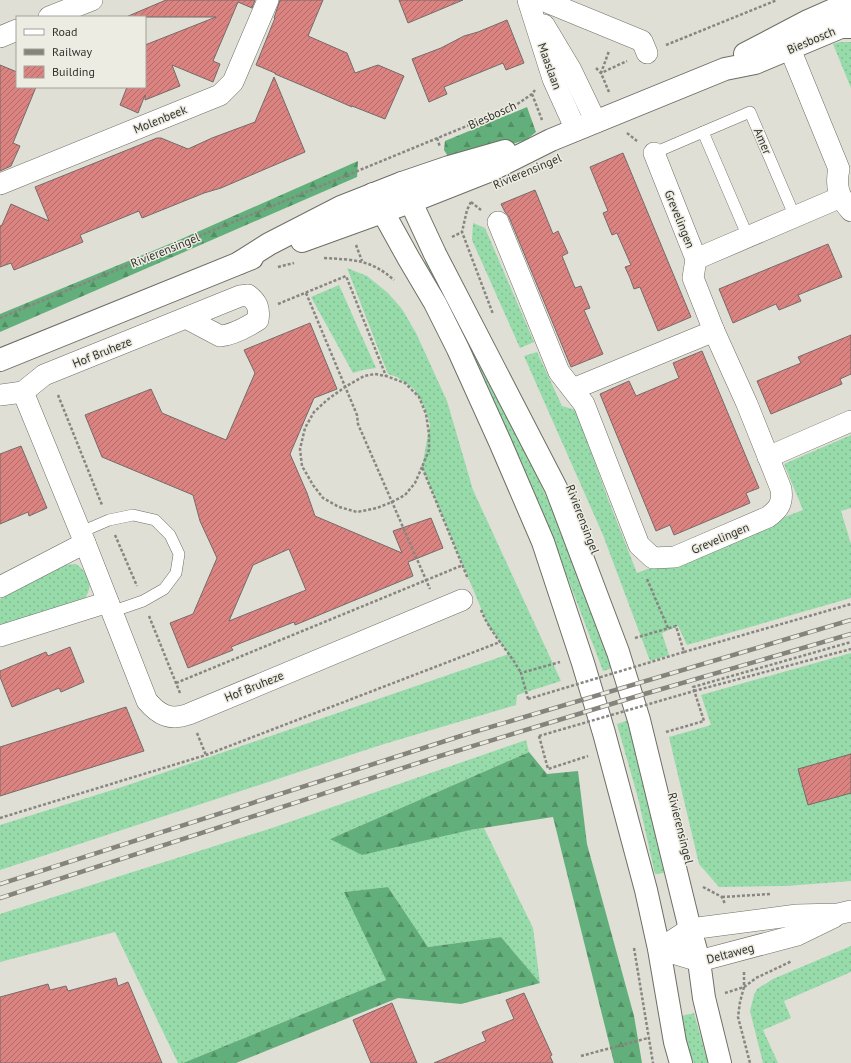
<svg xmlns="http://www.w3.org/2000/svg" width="851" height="1063" viewBox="0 0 851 1063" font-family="'PT Sans',sans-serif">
<defs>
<pattern id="grass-dots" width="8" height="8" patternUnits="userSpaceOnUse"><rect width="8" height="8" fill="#96dba9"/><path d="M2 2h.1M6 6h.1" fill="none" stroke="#82bc92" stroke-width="1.8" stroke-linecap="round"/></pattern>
<pattern id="forest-firs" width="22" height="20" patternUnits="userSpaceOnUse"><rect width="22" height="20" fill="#63af7b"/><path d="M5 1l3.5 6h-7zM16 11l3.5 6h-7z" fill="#528f65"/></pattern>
<pattern id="building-hatch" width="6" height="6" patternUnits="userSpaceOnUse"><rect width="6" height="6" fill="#da8380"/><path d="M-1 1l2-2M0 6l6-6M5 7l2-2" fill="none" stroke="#b16c69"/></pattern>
</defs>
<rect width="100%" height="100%" fill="#e0dfd5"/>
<g fill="url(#grass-dots)">
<path d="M 840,42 L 851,42 L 851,88 L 833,44 Z"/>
<path d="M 473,223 L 485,228 L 534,342 L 520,348 L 472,240 Z"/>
<path d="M 430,259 L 484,363 L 558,522 L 613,668 L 603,671 L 557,550 L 421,264 Z"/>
<path d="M 347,268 L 367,276 L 388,293 L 402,309 L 416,333 L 447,401 L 473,490 L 561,681 L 517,695 L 516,705 L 384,744 L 0,870 L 0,825 L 122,787 L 509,654 L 488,625 L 422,467 L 430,424 L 424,406 L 414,389 L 397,377 L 388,374 Z"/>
<path d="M 339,285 L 376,368 L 363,370 L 353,373 L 311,297 Z"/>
<path d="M 537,352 L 562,406 L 576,410 L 608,499 L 637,573 L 803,510 L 784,464 L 851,435 L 851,508 L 841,511 L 851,544 L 851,598 L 687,645 L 678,626 L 662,633 L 669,655 L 650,661 L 603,535 L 524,356 Z"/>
<path d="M 76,564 C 90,575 94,585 84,600 L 0,625 L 0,599 L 65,565 Z"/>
<path d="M 851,653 L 851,881 L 786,886 L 719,887 L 699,864 L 669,737 L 711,725 L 701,695 Z"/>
<path d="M 629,720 L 648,796 L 664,873 L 655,874 L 638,798 L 617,724 Z"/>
<path d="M 526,740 L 529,752 L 330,839 L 470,830 L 484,828 L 533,928 L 540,983 L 501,937 L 428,947 L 388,887 L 345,892 L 386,980 L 183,1063 L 178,1063 L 115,932 L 0,962 L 0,914 L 272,828 Z"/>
<path d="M 851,946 L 851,972 L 784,1001 L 791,1018 L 763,1030 L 778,1063 L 763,1063 L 750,1011 L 754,995 L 757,989 L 773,979 Z"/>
<path d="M 694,1013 L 708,1063 L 694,1063 L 682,1037 L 681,1016 Z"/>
</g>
<g fill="url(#forest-firs)">
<path d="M 527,107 L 536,132 L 526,140 L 451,161 L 444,150 L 445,141 Z"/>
<path d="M 358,161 L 357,177 L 0,332 L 0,314 L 179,240 Z"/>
<path d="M 529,752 L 547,774 L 578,771 L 587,844 L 634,1016 L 642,1063 L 614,1063 L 553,817 L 470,830 L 362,855 L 330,839 Z"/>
<path d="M 388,887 L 428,947 L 501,937 L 540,983 L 461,1004 L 398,998 L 236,1063 L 183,1063 L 386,980 L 344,892 Z"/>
</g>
<g fill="url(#building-hatch)" stroke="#756b6a" fill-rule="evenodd">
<path d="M 166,0 L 255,0 L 252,8 L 238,2 L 213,61 L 220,64 L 213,82 L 172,65 L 180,86 L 145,100 L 145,95 L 138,113 L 120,105 L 127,87 L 145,87 L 145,45 L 216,17 L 126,17 Z"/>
<path d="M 280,0 L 323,0 L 308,36 L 347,53 L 355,73 L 378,65 L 404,76 L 385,119 L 352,106 L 352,107 L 320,93 L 275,74 L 275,73 L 256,65 L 275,18 L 274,18 Z"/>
<path d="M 399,0 L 463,0 L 408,23 Z"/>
<path d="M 507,20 L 524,63 L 506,70 L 503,63 L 444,87 L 447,94 L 429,102 L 412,59 L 441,48 L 464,36 L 478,32 Z"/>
<path d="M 0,65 L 17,72 L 17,87 L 36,87 L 13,143 L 20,146 L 11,166 L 0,171 Z"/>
<path d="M 274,77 L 305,152 L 221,188 L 204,193 L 142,218 L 139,211 L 80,235 L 83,242 L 14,270 L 11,263 L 0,267 L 0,226 L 2,225 L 11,204 L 49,221 L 35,187 L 157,138 L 161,138 L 188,149 L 212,138 L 255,122 Z"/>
<path d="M 623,153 L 691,317 L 658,331 L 640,287 L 634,289 L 630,278 L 625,267 L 631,265 L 617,233 L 612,235 L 603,213 L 608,211 L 590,167 Z"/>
<path d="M 535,190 L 553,234 L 558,231 L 568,253 L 562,256 L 575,288 L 581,286 L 590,308 L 584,310 L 603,354 L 571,367 L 509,217 L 505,212 L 501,204 Z"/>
<path d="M 828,244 L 842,277 L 798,295 L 801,301 L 779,310 L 776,304 L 733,323 L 719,289 Z"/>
<path d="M 310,323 L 337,389 L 314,398 L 290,454 L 307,493 L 315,516 L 402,553 L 393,531 L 431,518 L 443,548 L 408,562 L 413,576 L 295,625 L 294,622 L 231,647 L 233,650 L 188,668 L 170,623 L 193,614 L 217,558 L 200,521 L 193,495 L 102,457 L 85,415 L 151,389 L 162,413 L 226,440 L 255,373 L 244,350 ZM 289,549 L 306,590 L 229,621 L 253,565 Z"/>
<path d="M 851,335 L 851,374 L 840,379 L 842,384 L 771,414 L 757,381 L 801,363 L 798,357 Z"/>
<path d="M 702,351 L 759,488 L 746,493 L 750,503 L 674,535 L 670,525 L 656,531 L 600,394 L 629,381 L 636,396 L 679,378 L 673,363 Z"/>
<path d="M 21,446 L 47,508 L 29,516 L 28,512 L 0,524 L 0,454 Z"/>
<path d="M 70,647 L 84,682 L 61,692 L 59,688 L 12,707 L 0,677 L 0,671 L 46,652 L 48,656 Z"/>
<path d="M 126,707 L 144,751 L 0,796 L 0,747 Z"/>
<path d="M 851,754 L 851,793 L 808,805 L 798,769 Z"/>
<path d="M 116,978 L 118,986 L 128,982 L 162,1063 L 0,1063 L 0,997 L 48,984 L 50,990 L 66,986 L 68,991 Z"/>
<path d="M 524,993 L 552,1055 L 550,1056 L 553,1063 L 434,1063 L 486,1041 L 482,1032 L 514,1019 L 506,1000 Z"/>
<path d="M 392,1003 L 417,1063 L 371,1063 L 353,1020 Z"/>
</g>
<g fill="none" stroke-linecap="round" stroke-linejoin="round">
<defs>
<g id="service">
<path d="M 654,153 L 703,132"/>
<path d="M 748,237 L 703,132 L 750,112 L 795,217"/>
<path d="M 81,532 L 109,520 L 133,515 L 155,520 L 170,535 L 179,554 L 176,573 L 164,589 L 143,601 L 111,612"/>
</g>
<g id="minor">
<path d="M 528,0 L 553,79 L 576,130"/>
<path d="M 542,0 L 642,41 L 647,53"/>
<path d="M 49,17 L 92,0"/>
<path d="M 544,25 L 571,70 L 596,122"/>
<path d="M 0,37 L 17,30"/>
<path d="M 790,49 L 839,169 C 835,186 839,198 851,211"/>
<path d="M 0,184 L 220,95 L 233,82 L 268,0"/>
<path d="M 498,222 L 559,372 L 584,404 L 639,545 L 653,558 L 675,557 L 768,517 C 779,509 783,503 781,489 L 747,404 L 714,331 L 693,278 L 696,259 L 654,153"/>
<path d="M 696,259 L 841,197"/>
<path d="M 573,389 L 714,331"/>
<path d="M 23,392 L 85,543 L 147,701 C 159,715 170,721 189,714 L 462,600"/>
<path d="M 0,395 L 23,392 L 44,375 L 240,296 L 248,295 C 257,302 260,308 258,320 C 247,327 233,335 220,336 L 186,318"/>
<path d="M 768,457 L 851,421"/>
<path d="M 0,587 L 85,543"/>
<path d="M 0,636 L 108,602"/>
<path d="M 659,949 L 690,929 L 797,915 L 838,914 L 851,911"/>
<path d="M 659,949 L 699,961 L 797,935 L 834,917"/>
</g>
<g id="tertiary">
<path d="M 745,54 L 808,21 L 833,10 L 851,5"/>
<path d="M 402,183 L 449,167 L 505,151"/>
<path d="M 373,194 L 409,259 L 435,303 L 458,349 L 500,442 L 543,542 L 583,663 L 604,733 L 646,890 L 659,949 L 675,1042 L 681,1063"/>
<path d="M 302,241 L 410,202 L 491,170 L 551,140 L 725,69 L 755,63 L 841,27 L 851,27"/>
<path d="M 239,263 L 269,244 L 341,207 L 402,183 L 435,254 L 556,488 L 618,652 L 639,720 L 690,929 L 699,961 L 704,998 L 720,1063"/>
<path d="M 0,360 L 252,258"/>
</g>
</defs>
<use href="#service" stroke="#6f6e65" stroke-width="12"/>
<use href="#minor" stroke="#6f6e65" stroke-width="22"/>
<use href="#tertiary" stroke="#6f6e65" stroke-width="24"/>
<g stroke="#878680" stroke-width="2.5" stroke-dasharray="3 2" stroke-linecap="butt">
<path d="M 666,45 L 777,0"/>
<path d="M 596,68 L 601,73 L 627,61"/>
<path d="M 609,92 L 601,73 L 609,51"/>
<path d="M 532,94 L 542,120"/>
<path d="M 627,133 L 637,141"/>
<path d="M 437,138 L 440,147"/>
<path d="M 471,202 L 467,210 L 462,232 L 493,314"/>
<path d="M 471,202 L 481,210"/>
<path d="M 452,237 L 462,232"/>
<path d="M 356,245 L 362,261"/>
<path d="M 324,258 C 354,260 370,259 394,280"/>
<path d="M 278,267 L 294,263"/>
<path d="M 306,293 L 357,415 L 358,424 L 430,589"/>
<path d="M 278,304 L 346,276 L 386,376"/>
<path d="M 0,318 L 513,107 L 532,94 L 535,90"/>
<path d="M 58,395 L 102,505"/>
<path d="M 422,467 L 415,483 L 405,495 L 392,502 L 377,508 L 357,512 L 339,507 L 323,498 L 313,485 L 302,466 L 300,449 L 305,428 L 314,412 L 327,400 L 345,387 L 364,376 L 375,374 L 386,376 L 405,383 L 419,397 L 426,414 L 429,434 L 429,450 L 422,467 L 468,579"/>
<path d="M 115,535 L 137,586"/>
<path d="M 647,579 L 668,628"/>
<path d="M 481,610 C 490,633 509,651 521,673"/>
<path d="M 149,616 L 180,693"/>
<path d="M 635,638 L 676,626 L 684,652 L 851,604"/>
<path d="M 176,683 L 463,565"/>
<path d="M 694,691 L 851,649"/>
<path d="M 528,699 L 521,673 L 560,662"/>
<path d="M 666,732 L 704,721 L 693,687 L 851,642"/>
<path d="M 197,733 L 206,755"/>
<path d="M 539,736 L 548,769 L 588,756"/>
<path d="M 0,818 L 206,755 L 500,642"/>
<path d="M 703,887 L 722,897 L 725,904"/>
<path d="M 722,897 L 771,894"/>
<path d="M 634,948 L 653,1063"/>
<path d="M 744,972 L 744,987 L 740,1002 L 738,1017 L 750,1063"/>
<path d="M 725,993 L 744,987 L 756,978 L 792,961"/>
<path d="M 581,1056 L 648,1038"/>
</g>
<use href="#service" stroke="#fff" stroke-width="11"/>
<use href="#minor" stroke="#fff" stroke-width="21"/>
<use href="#tertiary" stroke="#fff" stroke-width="22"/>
<defs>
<g id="rail">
<path d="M 0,884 L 467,734 L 851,620"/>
<path d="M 0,898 L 440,756 L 641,695 L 851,634"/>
</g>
</defs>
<use href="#rail" stroke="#84837c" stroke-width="4.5"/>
<use href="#rail" stroke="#edece2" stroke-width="3" stroke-dasharray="9" stroke-linecap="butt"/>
<g stroke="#878680" stroke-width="2.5" stroke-dasharray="3 2" stroke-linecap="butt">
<path d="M 528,699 L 684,652"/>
<path d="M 539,736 L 694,691"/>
</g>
</g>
<g text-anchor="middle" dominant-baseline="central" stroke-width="3" stroke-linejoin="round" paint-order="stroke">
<g font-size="12" fill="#32322e" stroke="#edece2">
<text transform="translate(811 40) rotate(-23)">Biesbosch</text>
<text transform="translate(550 66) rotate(70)">Maaslaan</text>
<text transform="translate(492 115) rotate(-24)">Biesbosch</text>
<text transform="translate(160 119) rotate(-22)">Molenbeek</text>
<text transform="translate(763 141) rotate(67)">Amer</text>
<text transform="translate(527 171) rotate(-23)">Rivierensingel</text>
<text transform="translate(680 219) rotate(68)">Grevelingen</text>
<text transform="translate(165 250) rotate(-22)">Rivierensingel</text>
<text transform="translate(102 352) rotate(-22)">Hof Bruheze</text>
<text transform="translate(583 519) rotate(69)">Rivierensingel</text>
<text transform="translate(720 538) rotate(-23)">Grevelingen</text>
<text transform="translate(254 686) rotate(-22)">Hof Bruheze</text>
<text transform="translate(681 828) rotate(76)">Rivierensingel</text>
<text transform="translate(730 953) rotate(-15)">Deltaweg</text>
</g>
</g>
<rect x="16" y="16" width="130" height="72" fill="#edece2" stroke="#a2a29a"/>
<rect x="24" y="29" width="20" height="6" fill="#ffffff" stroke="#a2a29a"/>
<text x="52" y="36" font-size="12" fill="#32322e">Road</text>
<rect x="24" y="49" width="20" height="6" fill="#84837c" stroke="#a2a29a"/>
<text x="52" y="56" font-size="12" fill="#32322e">Railway</text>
<rect x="24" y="66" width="20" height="12" fill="url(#building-hatch)" stroke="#a2a29a"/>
<text x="52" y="76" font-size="12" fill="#32322e">Building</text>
</svg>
